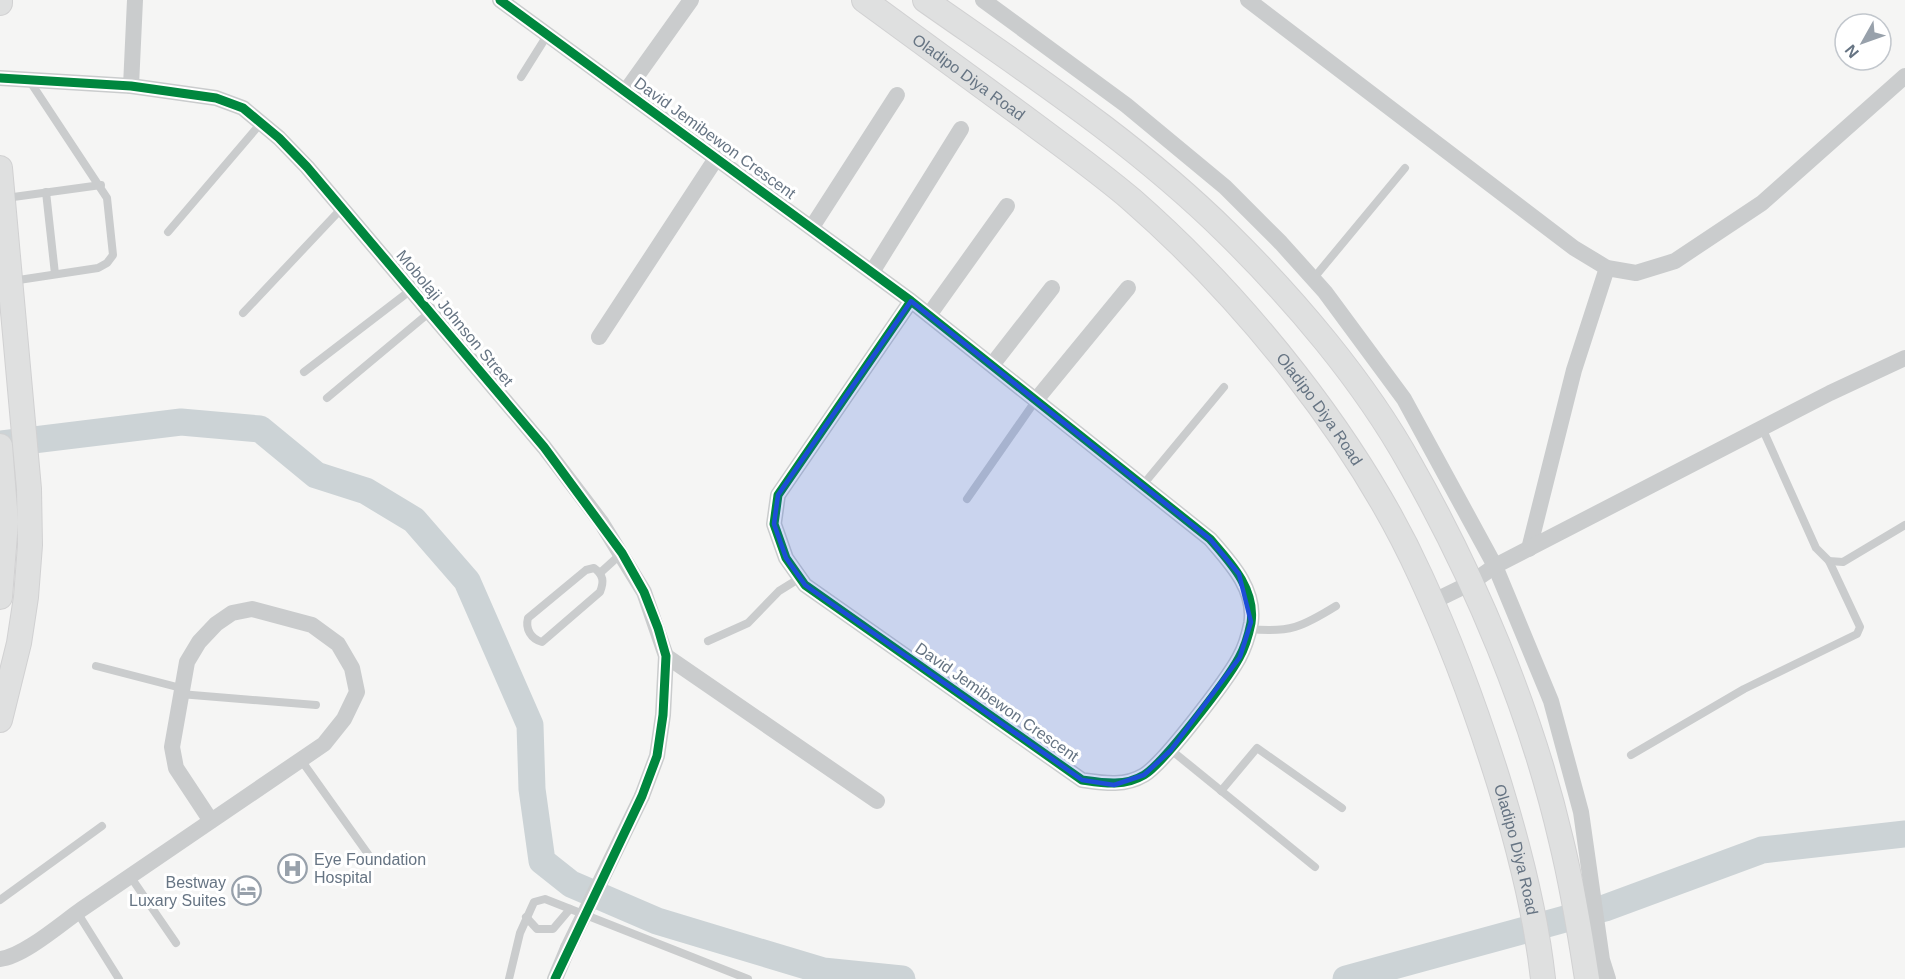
<svg xmlns="http://www.w3.org/2000/svg" width="1905" height="979" viewBox="0 0 1905 979" font-family="Helvetica,sans-serif">
<rect width="100%" height="100%" fill="#f5f5f4"/>
<g fill="none" stroke-linecap="round" stroke-linejoin="round">
<g stroke="#ccd3d6" stroke-width="27">
<path d="M 0,444 L 181,422 L 260,429 L 316,475 L 366,491 L 414,520 L 467,581 L 530,725 L 532,789 L 542,861 L 571,884 L 657,921 L 823,971 L 902,979"/>
<path d="M 1346,979 L 1605,908 L 1762,850 L 1905,834"/>
</g>
<defs>
<g id="secondary">
<path id="s1" d="M 864,0 C 917,39 971,78 1024,117 C 1060,144 1098,171 1132,200 C 1245,299 1359,440 1421,577 C 1452,644 1478,715 1500,786 C 1519,848 1536,914 1543,979"/>
<path d="M 925,0 C 1029,73 1136,143 1227,233 C 1294,299 1364,381 1410,464 C 1475,578 1531,711 1561,840 C 1572,885 1580,933 1587,979"/>
<path d="M 0,3 L 0,0"/>
<path d="M 0,168 L 29,489 L 30,545 L 26,597 L 19,643 L 0,720"/>
<path d="M 0,446 L 6,522 L 0,597"/>
</g>
</defs>
<use href="#secondary" stroke="#d1d1d2" stroke-width="26"/>
<g stroke="#cacccd" stroke-width="8">
<path d="M 521,77 L 548,34"/>
<path d="M 46,192 L 55,274"/>
<path d="M 6,198 L 101,185"/>
<path d="M 168,232 L 261,123"/>
<path d="M 1313,279 L 1405,168"/>
<path d="M 12,281 L 98,268 L 107,263 L 113,255 L 107,198 L 29,80"/>
<path d="M 243,313 L 342,208"/>
<path d="M 304,372 L 411,290"/>
<path d="M 327,398 L 430,312"/>
<path d="M 1763,430 L 1816,548 L 1829,561 L 1843,562 L 1905,525"/>
<path d="M 1142,486 L 1224,387"/>
<path d="M 967,499 L 1036,400"/>
<path d="M 594,568 C 604,575 604,582 600,592 L 549,636 L 542,642 C 531,639 525,629 528,618 L 586,570 Z"/>
<path d="M 600,573 L 622,553"/>
<path d="M 1249,629 C 1290,633 1302,627 1336,606"/>
<path d="M 708,641 L 748,623 L 779,591 L 800,578"/>
<path d="M 96,666 L 181,688"/>
<path d="M 180,694 L 316,705"/>
<path d="M 1171,750 L 1315,867"/>
<path d="M 1631,755 L 1744,689 L 1857,634 L 1860,627 L 1829,561"/>
<path d="M 301,760 L 373,861"/>
<path d="M 1221,791 L 1257,748 L 1342,808"/>
<path d="M 130,876 L 176,943"/>
<path d="M 0,900 L 102,826"/>
<path d="M 77,912 L 119,979"/>
<path d="M 526,917 L 537,929 L 553,929 L 570,909"/>
<path d="M 509,979 L 520,933 L 534,902 L 545,899 L 748,979"/>
</g>
<g stroke="#cacccd" stroke-width="16">
<path d="M 500,0 L 911,301 L 1210,539 C 1230,562 1256,589 1251,623 C 1249,633 1244,649 1239,658 C 1227,680 1164,763 1144,775 C 1124,787 1103,783 1082,780 L 805,585 L 786,558 L 774,524 L 778,495 L 911,301"/>
<path d="M 983,0 L 1126,105 L 1225,187 L 1281,243 L 1325,292 L 1404,399 L 1495,566 L 1551,701 L 1581,812 L 1602,960 L 1608,979"/>
<path d="M 1248,0 L 1574,248 L 1607,268 L 1636,273 L 1675,261 L 1762,203 L 1905,76"/>
<path d="M 0,78 L 131,86 L 216,98 L 243,108 L 279,138 L 307,167 L 544,447 L 601,522 L 644,592 L 666,656 L 663,715 L 657,756 L 642,796"/>
<path d="M 131,86 L 135,0"/>
<path d="M 626,91 L 691,0"/>
<path d="M 812,227 L 897,95"/>
<path d="M 872,272 L 961,129"/>
<path d="M 929,315 L 1007,206"/>
<path d="M 599,337 L 717,157"/>
<path d="M 992,365 L 1052,288"/>
<path d="M 1036,400 L 1128,288"/>
<path d="M 1529,549 L 1574,370 L 1607,268"/>
<path d="M 1432,602 L 1471,583 L 1495,566 L 1830,393 L 1905,358"/>
<path d="M 666,656 L 877,801"/>
<path d="M 0,959 C 23,957 62,923 82,909 C 163,854 243,799 324,744 L 344,719 L 357,692 L 352,668 L 338,644 L 312,625 L 252,609 L 232,613 L 216,624 L 199,642 L 187,662 L 172,747 L 176,768 L 211,821"/>
<path d="M 555,979 L 568,948"/>
</g>
<use href="#secondary" stroke="#dfe0e0" stroke-width="24"/>
<path stroke="#cacccd" stroke-width="16" d="M 568,948 L 642,796"/>
<defs>
<g id="cycleway">
<path d="M 500,0 L 911,301 L 1210,539 C 1230,562 1256,589 1251,623 C 1249,633 1244,649 1239,658 C 1227,680 1164,763 1144,775 C 1124,787 1103,783 1082,780 L 805,585 L 786,558 L 774,524 L 778,495 L 911,301"/>
<path d="M 0,78 L 131,86 L 216,98 L 243,108 L 279,138 L 307,167 L 544,447 L 622,553 L 644,592 L 658,628 L 666,656 L 663,715 L 657,756 L 642,796 L 555,979"/>
</g>
</defs>
<use href="#cycleway" stroke="#fff" stroke-width="13"/>
<use href="#cycleway" stroke="#00873e" stroke-width="9"/>
</g>
<path fill="#1d4ed8" fill-opacity="0.2" stroke="#1d4ed8" stroke-width="4.5" stroke-linejoin="round" d="M 911,301 L 1210,539 L 1239,574 L 1251,622 L 1240,657 L 1171,750 L 1144,775 L 1114,785 L 1082,780 L 805,585 L 786,558 L 774,524 L 778,495 Z"/>
<defs>
<symbol id="hospital-ring" viewBox="-11 -11 22 22"><circle r="9.5" fill="#fff" stroke="#98a1ab" stroke-width="1.5"/><path d="M-5-5h3v3.5h4V-5h3V5h-3V1.5h-4V5h-3Z" fill="#98a1ab"/></symbol>
<symbol id="hotel-ring" viewBox="-11 -11 22 22"><circle r="9.5" fill="#fff" stroke="#98a1ab" stroke-width="1.5"/><path d="M-6-4.5h1.5V1H6V5H4.5V3h-9V5H-6ZM-4 0a1.8 1.8 0 1 1 3.6 0ZM.5 0V-2.5h3Q6-2.5 6 0Z" fill="#98a1ab"/></symbol>
</defs>
<g fill-rule="evenodd">
<use href="#hospital-ring" x="276" y="852" width="33" height="33"/>
<use href="#hotel-ring" x="230" y="874" width="33" height="33"/>
</g>
<g text-anchor="middle" dominant-baseline="central" stroke-width="6" stroke-linejoin="round" paint-order="stroke">
<g font-size="16" fill="#667483" stroke="#fff">
<text stroke="none"><textPath href="#s1" startOffset="130">Oladipo Diya Road</textPath></text>
<text transform="translate(715 138) rotate(36)">David Jemibewon Crescent</text>
<text transform="translate(455 318) rotate(50)">Mobolaji Johnson Street</text>
<text stroke="none"><textPath href="#s1" startOffset="616">Oladipo Diya Road</textPath></text>
<text transform="translate(997 702) rotate(35)">David Jemibewon Crescent</text>
<text stroke="none"><textPath href="#s1" startOffset="1102">Oladipo Diya Road</textPath></text>
</g>
<g font-size="16" fill="#667483" stroke="#fff" text-anchor="start">
<text x="314" y="859">Eye Foundation<tspan x="314" dy="18">Hospital</tspan></text>
<text x="226" y="882" text-anchor="end">Bestway<tspan x="226" dy="18">Luxary Suites</tspan></text>
</g>
</g>
<g transform="translate(1863 42) rotate(230)"><circle r="28" fill="#ffffff" stroke="#c2c7cd" stroke-width="1.5"/>
<path d="M0-4.5L10 22L0 15L-10 22Z" fill="#98a1ab"/>
<text y="-9" font-size="16" font-weight="bold" text-anchor="middle" fill="#667483">N</text>
</g>
</svg>
